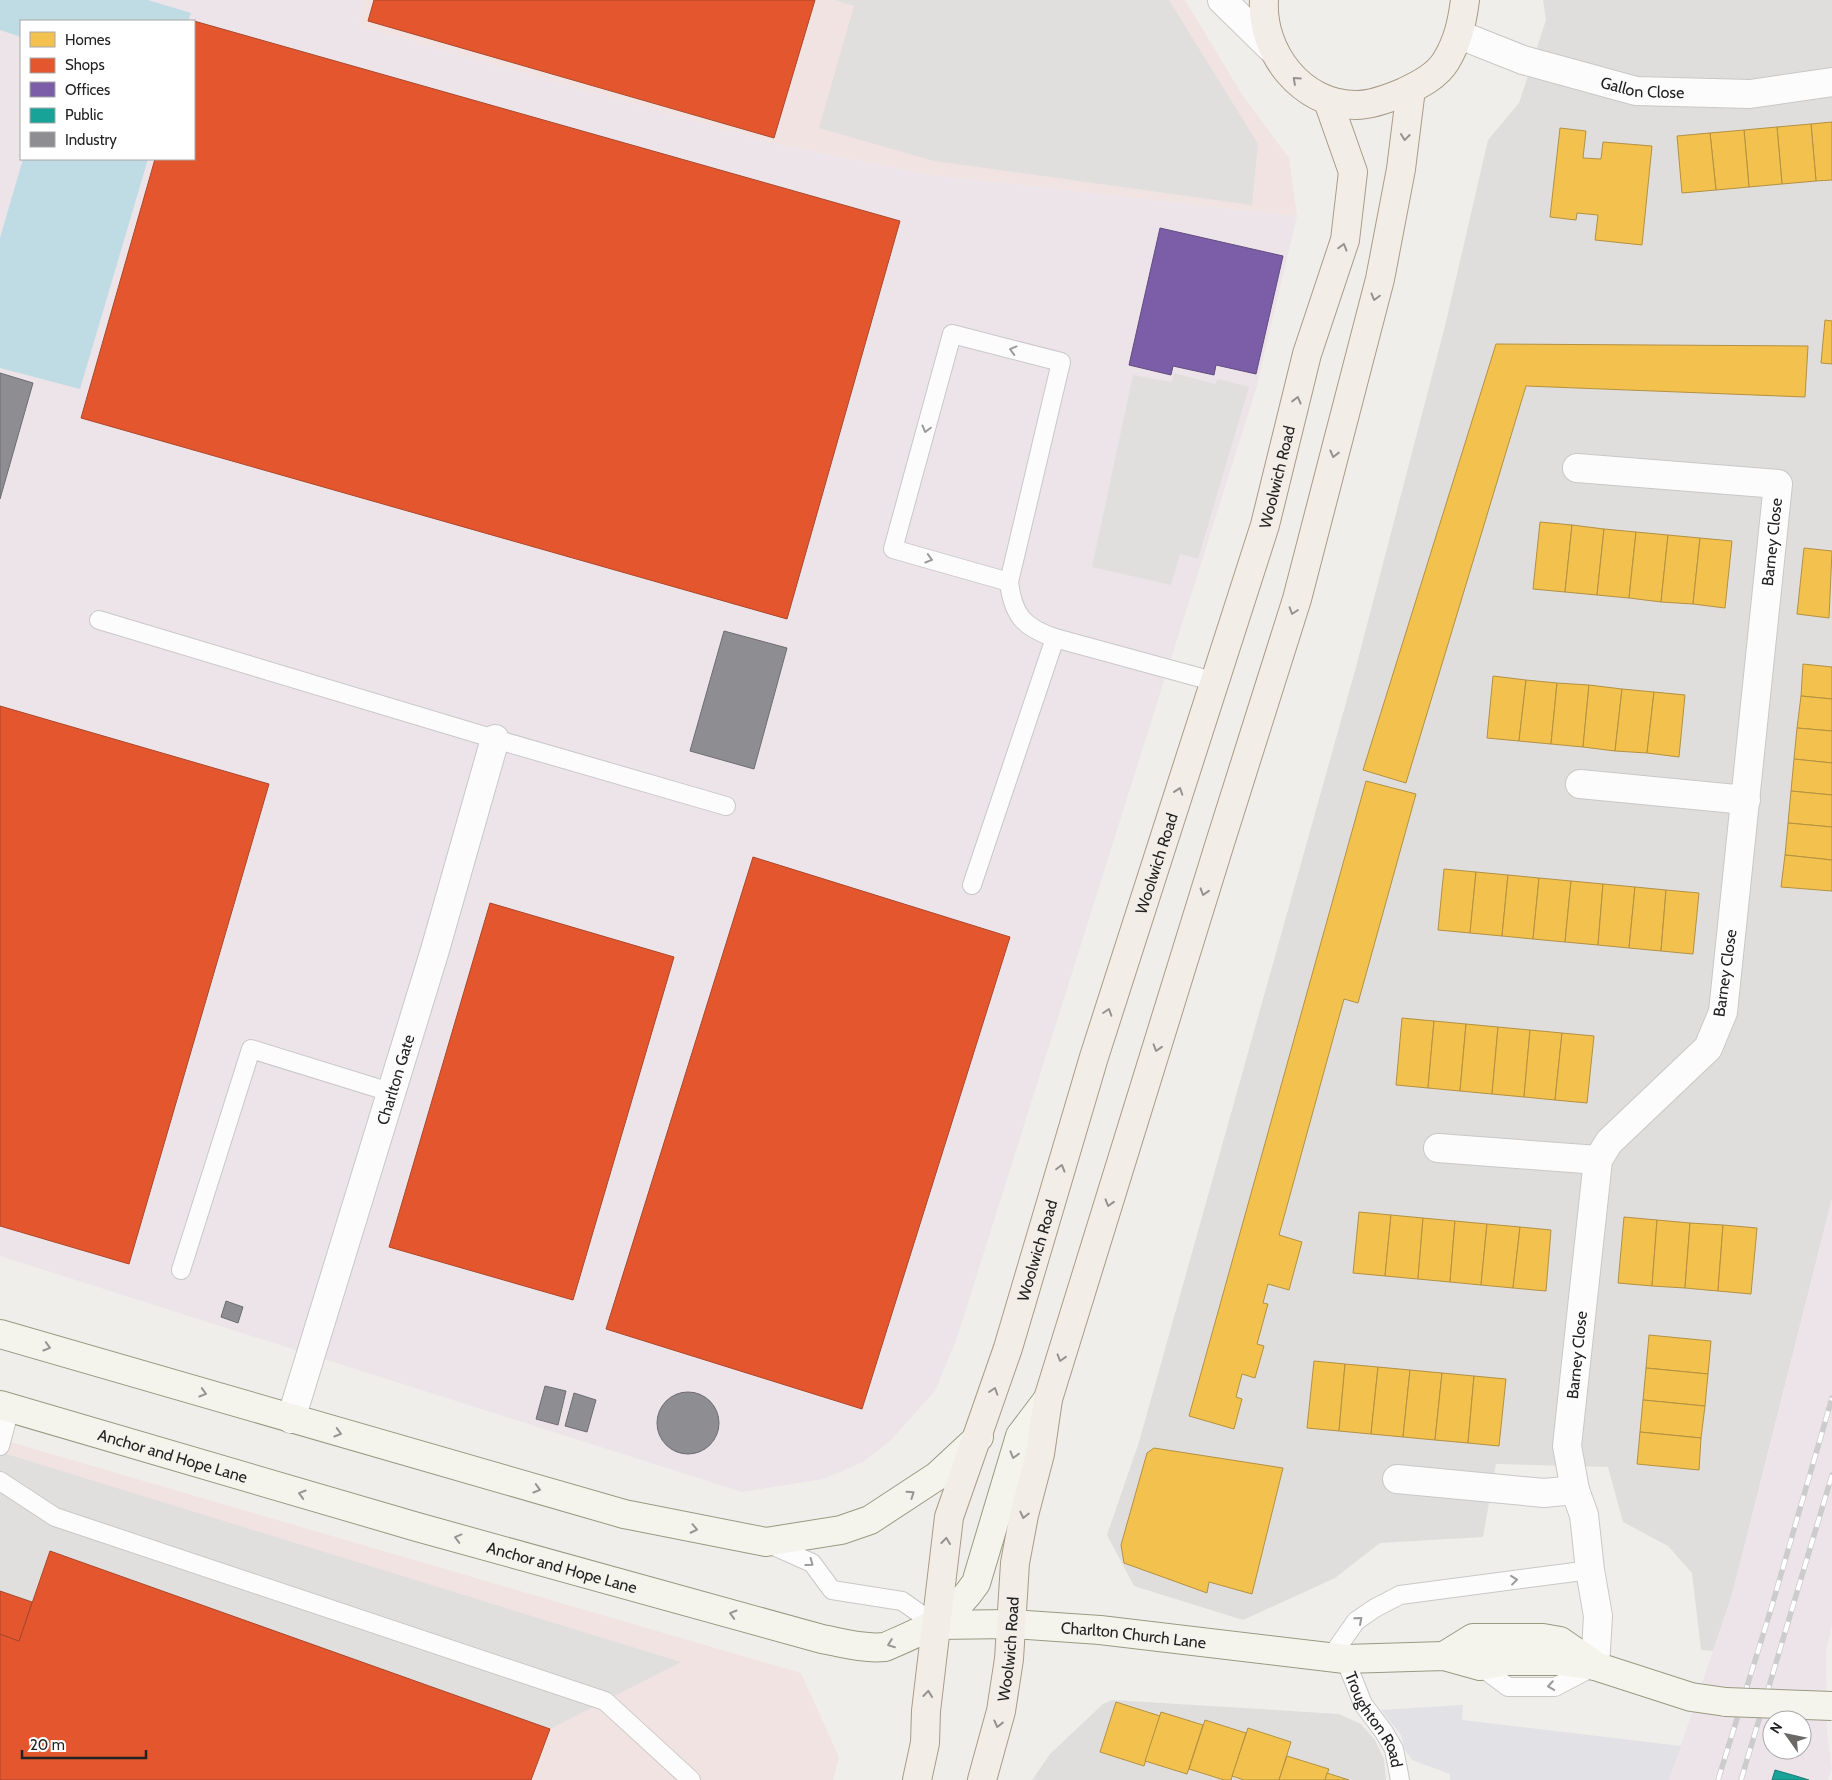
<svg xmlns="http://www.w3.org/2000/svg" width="1832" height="1780" viewBox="0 0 1832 1780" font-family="Cabin,sans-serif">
<rect width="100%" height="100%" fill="#f0eeeb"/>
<g fill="#dfdedc">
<path d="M 1543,0 L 1832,0 L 1832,1199 L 1732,1595 L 1713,1651 L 1701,1650 L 1692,1573 L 1668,1546 L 1623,1522 L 1608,1467 L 1496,1464 L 1483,1537 L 1380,1543 L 1335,1578 L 1243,1620 L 1134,1586 L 1107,1535 L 1139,1442 L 1356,667 L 1445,326 L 1488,140 L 1519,103 L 1546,20 Z"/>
<path d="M 1112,1700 L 1339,1714 L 1361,1724 L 1375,1740 L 1384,1759 L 1386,1780 L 1032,1780 L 1050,1754 L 1103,1704 Z"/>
</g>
<g fill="#f1e3e1">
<path d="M 364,0 L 1185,0 L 1243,96 L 1289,158 L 1297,216 L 925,174 L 776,144 L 359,26 Z"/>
<path d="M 0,1439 L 801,1673 L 839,1757 L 833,1780 L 0,1780 Z"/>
</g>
<g fill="#ede4e9" fill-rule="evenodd">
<path d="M 0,0 L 364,0 L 359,26 L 776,144 L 925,174 L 1297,216 L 1256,389 L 957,1338 L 935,1391 L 890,1441 L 863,1462 L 824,1479 L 742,1492 L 0,1256 ZM 21,21 L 194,21 L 194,159 L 21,159 Z"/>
<path d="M 1832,1199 L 1832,1625 L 1826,1651 L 1827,1731 L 1832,1769 L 1828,1780 L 1669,1780 L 1732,1595 ZM 1772,1720 L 1802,1720 L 1802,1750 L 1772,1750 Z"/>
</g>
<g fill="#e0dfde">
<path d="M 834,0 L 1169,0 L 1258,144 L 1252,205 L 934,161 L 819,128 L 854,6 Z"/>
<path d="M 1174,373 L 1215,384 L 1218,379 L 1249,387 L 1198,559 L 1180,554 L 1171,585 L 1092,567 L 1133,375 L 1172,382 Z"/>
<path d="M 0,1452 L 681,1662 L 550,1729 L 50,1551 L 0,1690 Z"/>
</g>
<path fill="#e2e1e5" d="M 1463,1705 L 1462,1720 L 1681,1746 L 1669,1780 L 1450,1780 L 1450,1774 L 1412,1760 L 1405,1750 L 1401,1735 L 1381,1710 Z"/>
<g fill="#bfdbe3">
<path d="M 0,0 L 148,0 L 191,13 L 188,21 L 21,21 L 21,37 L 0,30 Z"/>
<path d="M 23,159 L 148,159 L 80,389 L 0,368 L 0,238 Z"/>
</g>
<g fill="#f2c14e" stroke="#b49141">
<path d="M 1832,122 L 1832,180 L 1816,181 L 1811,124 Z"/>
<path d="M 1811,124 L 1816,181 L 1782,184 L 1777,127 Z"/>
<path d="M 1777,127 L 1782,184 L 1749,187 L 1744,130 Z"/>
<path d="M 1560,128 L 1586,131 L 1583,158 L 1601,159 L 1603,142 L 1652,146 L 1642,245 L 1595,240 L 1598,215 L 1577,213 L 1576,220 L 1550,217 Z"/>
<path d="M 1744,130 L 1749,187 L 1716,190 L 1710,133 Z"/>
<path d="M 1710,133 L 1716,190 L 1682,193 L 1677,136 Z"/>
<path d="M 1825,320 L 1832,321 L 1832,364 L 1821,363 Z"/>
<path d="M 1496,344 L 1808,346 L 1805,397 L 1526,386 L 1406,783 L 1363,770 Z"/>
<path d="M 1540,522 L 1572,525 L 1565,592 L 1533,589 Z"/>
<path d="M 1572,525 L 1604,529 L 1597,595 L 1565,592 Z"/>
<path d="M 1604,529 L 1636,532 L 1629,598 L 1597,595 Z"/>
<path d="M 1636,532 L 1668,535 L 1661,602 L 1629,598 Z"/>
<path d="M 1668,535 L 1700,538 L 1693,604 L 1661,602 Z"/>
<path d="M 1700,538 L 1732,541 L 1725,608 L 1693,604 Z"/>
<path d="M 1804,548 L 1832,551 L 1829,618 L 1797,614 Z"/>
<path d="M 1803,664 L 1832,667 L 1832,699 L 1801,696 Z"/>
<path d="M 1493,676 L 1526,680 L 1519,741 L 1487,738 Z"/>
<path d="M 1526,680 L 1557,683 L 1551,744 L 1519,741 Z"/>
<path d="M 1557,683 L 1589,685 L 1583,747 L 1551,744 Z"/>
<path d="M 1589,685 L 1622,689 L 1615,751 L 1583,747 Z"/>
<path d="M 1622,689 L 1654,692 L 1647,753 L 1615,751 Z"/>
<path d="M 1654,692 L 1685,695 L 1679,757 L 1647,753 Z"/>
<path d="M 1801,696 L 1832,699 L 1832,731 L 1797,728 Z"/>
<path d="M 1797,728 L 1832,731 L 1832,763 L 1794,759 Z"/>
<path d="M 1794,759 L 1832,763 L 1832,795 L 1791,791 Z"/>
<path d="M 1366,781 L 1416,794 L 1358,1003 L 1344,999 L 1279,1235 L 1302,1242 L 1289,1290 L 1268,1284 L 1263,1303 L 1268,1304 L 1257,1344 L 1264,1346 L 1255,1378 L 1242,1374 L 1236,1397 L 1242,1399 L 1234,1429 L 1189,1416 Z"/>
<path d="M 1791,791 L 1832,795 L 1832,827 L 1788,823 Z"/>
<path d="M 1788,823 L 1832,827 L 1832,860 L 1785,855 Z"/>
<path d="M 1785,855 L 1832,860 L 1832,891 L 1781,887 Z"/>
<path d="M 1444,869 L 1476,872 L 1470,933 L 1438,930 Z"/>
<path d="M 1476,872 L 1508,875 L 1502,936 L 1470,933 Z"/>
<path d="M 1508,875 L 1539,878 L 1533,939 L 1502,936 Z"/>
<path d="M 1539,878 L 1571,881 L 1565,942 L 1533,939 Z"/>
<path d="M 1571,881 L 1603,884 L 1598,945 L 1565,942 Z"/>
<path d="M 1603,884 L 1635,887 L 1629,948 L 1598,945 Z"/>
<path d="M 1635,887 L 1666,890 L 1661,951 L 1629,948 Z"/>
<path d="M 1666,890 L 1699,893 L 1693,954 L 1661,951 Z"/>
<path d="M 1402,1018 L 1434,1021 L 1428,1088 L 1396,1085 Z"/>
<path d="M 1434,1021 L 1466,1024 L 1460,1091 L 1428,1088 Z"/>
<path d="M 1466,1024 L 1498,1027 L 1492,1094 L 1460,1091 Z"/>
<path d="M 1498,1027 L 1530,1030 L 1524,1097 L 1492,1094 Z"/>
<path d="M 1530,1030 L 1562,1033 L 1555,1100 L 1524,1097 Z"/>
<path d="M 1562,1033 L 1594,1036 L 1587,1103 L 1555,1100 Z"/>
<path d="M 1359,1212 L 1391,1215 L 1385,1276 L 1353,1273 Z"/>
<path d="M 1391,1215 L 1423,1218 L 1418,1279 L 1385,1276 Z"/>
<path d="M 1624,1217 L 1657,1220 L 1652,1286 L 1618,1283 Z"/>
<path d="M 1423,1218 L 1455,1221 L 1450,1282 L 1418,1279 Z"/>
<path d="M 1657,1220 L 1690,1223 L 1685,1288 L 1652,1286 Z"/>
<path d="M 1455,1221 L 1487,1224 L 1481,1285 L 1450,1282 Z"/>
<path d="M 1690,1223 L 1723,1225 L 1718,1291 L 1685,1288 Z"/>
<path d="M 1487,1224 L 1520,1227 L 1513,1288 L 1481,1285 Z"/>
<path d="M 1723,1225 L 1757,1228 L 1751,1294 L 1718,1291 Z"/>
<path d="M 1520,1227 L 1551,1230 L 1546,1291 L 1513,1288 Z"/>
<path d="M 1649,1335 L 1711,1341 L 1708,1374 L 1646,1368 Z"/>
<path d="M 1314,1361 L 1345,1364 L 1339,1431 L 1307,1428 Z"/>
<path d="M 1345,1364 L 1378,1367 L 1371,1434 L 1339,1431 Z"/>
<path d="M 1378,1367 L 1410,1370 L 1403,1437 L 1371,1434 Z"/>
<path d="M 1646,1368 L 1708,1374 L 1705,1406 L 1643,1400 Z"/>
<path d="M 1410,1370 L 1442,1373 L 1435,1440 L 1403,1437 Z"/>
<path d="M 1442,1373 L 1474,1376 L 1468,1443 L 1435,1440 Z"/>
<path d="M 1474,1376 L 1506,1379 L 1499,1446 L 1468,1443 Z"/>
<path d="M 1643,1400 L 1705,1406 L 1701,1438 L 1640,1432 Z"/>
<path d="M 1640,1432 L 1701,1438 L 1699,1470 L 1637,1464 Z"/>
<path d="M 1154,1448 L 1283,1468 L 1252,1594 L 1209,1582 L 1207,1593 L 1124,1563 L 1121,1545 L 1147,1453 Z"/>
<path d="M 1116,1702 L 1160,1716 L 1144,1766 L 1100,1752 Z"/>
<path d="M 1161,1712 L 1203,1725 L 1187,1774 L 1145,1761 Z"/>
<path d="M 1205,1720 L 1246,1733 L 1231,1780 L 1224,1780 L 1189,1769 Z"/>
<path d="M 1248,1728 L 1291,1742 L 1279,1780 L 1244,1780 L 1232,1776 Z"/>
<path d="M 1287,1756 L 1329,1769 L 1325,1780 L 1279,1780 Z"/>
<path d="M 1327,1773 L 1349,1780 L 1325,1780 Z"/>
</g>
<g fill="#e4572e" stroke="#aa472a">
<path d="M 374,0 L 815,0 L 774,138 L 368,21 Z"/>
<path d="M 194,21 L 900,221 L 787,619 L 81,418 L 155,159 L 194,159 Z"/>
<path d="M 0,706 L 269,784 L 129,1264 L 0,1226 Z"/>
<path d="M 753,857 L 1010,937 L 862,1409 L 606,1329 Z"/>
<path d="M 490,903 L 674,957 L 573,1300 L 389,1247 Z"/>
<path d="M 50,1551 L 550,1729 L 531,1780 L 0,1780 L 0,1634 L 19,1641 Z"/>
<path d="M 0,1591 L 32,1602 L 19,1641 L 0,1634 Z"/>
</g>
<path fill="#7b5ea7" stroke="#604c7f" d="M 1160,228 L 1283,256 L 1256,374 L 1216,365 L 1214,375 L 1173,366 L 1171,375 L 1129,365 Z"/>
<path fill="#17a398" stroke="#1a7c75" d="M 1775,1770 L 1796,1776 L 1809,1780 L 1772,1780 Z"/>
<g fill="#8d8d92" stroke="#6d6d70">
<path d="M 0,373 L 33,383 L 0,499 Z"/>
<path d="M 724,631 L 787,648 L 754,769 L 690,751 Z"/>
<path d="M 226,1301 L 243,1307 L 238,1323 L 221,1317 Z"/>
<path d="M 545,1386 L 566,1391 L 558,1425 L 536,1419 Z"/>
<circle cx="688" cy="1423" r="31"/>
<path d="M 574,1393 L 596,1400 L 587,1432 L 565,1426 Z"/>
</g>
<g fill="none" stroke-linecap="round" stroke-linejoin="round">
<defs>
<g id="lane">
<path d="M 1009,582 L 893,549 L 952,334 L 1061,362 L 1009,582 C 1013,615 1023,627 1055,638 L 1216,682"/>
<path d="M 99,620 L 495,739 L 726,806"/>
<path d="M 972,885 L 1055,638"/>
<path d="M 181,1270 L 251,1049 L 390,1092"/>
<path d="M 0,1446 L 10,1408"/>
<path d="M 0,1481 L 55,1517 L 605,1701 L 691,1780"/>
<path d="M 767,1543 L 812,1563 L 832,1590 L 902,1601 L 936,1625"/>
<path d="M 1330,1658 L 1356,1621 L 1375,1608 L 1400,1595 L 1590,1570"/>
<path id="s1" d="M 1345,1659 L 1363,1704 L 1384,1732 L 1394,1749 L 1400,1780"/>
<path d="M 1480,1666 L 1508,1687 L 1555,1687 L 1595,1666"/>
</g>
<g id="street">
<path d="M 1222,0 L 1273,50"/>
<path id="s2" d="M 1460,35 L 1523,60 L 1636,91 L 1750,94 L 1832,82"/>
<path d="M 1577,468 L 1778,484 L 1723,1012 L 1708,1048 L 1609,1142 L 1598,1160 L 1567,1446 L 1575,1490 L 1584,1515 L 1590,1570 L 1598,1616 L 1595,1666"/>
<path d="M 1580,784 L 1746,800"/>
<path d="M 1438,1148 L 1598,1160"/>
<path id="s3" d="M 291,1419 L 435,950 L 495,739"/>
<path d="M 1397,1479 L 1544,1493 L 1575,1490"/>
</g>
<g id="secondary">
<path d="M 0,1334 L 624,1514 L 766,1542 L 841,1530 L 870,1520 L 937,1476 L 979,1437"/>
<path id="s4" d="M 0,1405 L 417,1527 L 822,1639 C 843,1643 863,1649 885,1647 C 926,1629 950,1621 976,1583 L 1020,1436 L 1048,1399"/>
<path id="s5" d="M 936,1625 L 1011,1624 L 1100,1630 L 1345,1659 L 1444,1656 L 1480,1666 L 1507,1661 L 1559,1661 L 1595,1666 L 1691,1697 L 1726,1702"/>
<path d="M 1444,1656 L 1473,1638 L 1543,1638 L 1560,1641 L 1592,1663"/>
</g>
<g id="primary">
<path d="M 1264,0 C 1261,52 1301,105 1356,105 C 1371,105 1390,98 1404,92 C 1419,85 1437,76 1446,61 C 1458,41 1462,23 1465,0"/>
<path id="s6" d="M 917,1780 L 925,1743 L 926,1711 L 949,1517 L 1008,1348 L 1094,1057 L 1265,525 L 1307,354 L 1345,240 L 1353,172 L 1328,101"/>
<path id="s7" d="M 982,1780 L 1001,1711 L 1009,1659 L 1015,1563 L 1024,1515 L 1040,1454 L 1048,1399 L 1219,846 L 1297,599 L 1380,279 L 1401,169 L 1411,89"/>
</g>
</defs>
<use href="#lane" stroke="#c9c8c7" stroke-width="20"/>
<use href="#street" stroke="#c9c8c7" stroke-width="30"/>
<use href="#secondary" stroke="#999a82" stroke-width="30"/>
<use href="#primary" stroke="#a79c86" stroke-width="30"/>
<use href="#lane" stroke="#fdfcfc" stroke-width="18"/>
<use href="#street" stroke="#fdfcfc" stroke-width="28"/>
<use href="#secondary" stroke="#f4f4ed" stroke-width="28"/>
<use href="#primary" stroke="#f3ede7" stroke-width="28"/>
<defs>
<g id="rail">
<path d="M 1718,1780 L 1771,1609 L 1832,1398"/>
<path d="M 1741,1780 L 1832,1475"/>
</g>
</defs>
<use href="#rail" stroke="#ccc" stroke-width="5.5"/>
<use href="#rail" stroke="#fff" stroke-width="4" stroke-dasharray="11" stroke-linecap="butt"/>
<defs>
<path id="secondary-bridge" d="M 1726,1702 L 1832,1706"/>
</defs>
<use href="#secondary-bridge" stroke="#999a82" stroke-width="30" stroke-linecap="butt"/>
<use href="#secondary-bridge" stroke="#f4f4ed" stroke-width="28"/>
</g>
<defs><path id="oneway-chevron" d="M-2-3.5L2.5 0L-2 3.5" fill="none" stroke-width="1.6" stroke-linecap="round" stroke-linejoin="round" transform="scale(1.25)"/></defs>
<g stroke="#95928e">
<use href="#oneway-chevron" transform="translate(1296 80) rotate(-138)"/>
<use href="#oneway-chevron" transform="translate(1405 137) rotate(97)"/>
<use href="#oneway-chevron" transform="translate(1343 247) rotate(-74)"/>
<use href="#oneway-chevron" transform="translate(1375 297) rotate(105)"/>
<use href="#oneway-chevron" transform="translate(1297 400) rotate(-76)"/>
<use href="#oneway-chevron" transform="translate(1334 454) rotate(104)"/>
<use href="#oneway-chevron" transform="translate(1293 611) rotate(108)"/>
<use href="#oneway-chevron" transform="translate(1179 791) rotate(-71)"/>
<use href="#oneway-chevron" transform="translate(1204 892) rotate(107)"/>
<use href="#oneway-chevron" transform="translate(1108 1012) rotate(-72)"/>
<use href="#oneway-chevron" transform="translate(1157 1048) rotate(107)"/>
<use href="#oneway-chevron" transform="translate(1061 1168) rotate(-74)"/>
<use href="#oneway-chevron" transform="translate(1109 1203) rotate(107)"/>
<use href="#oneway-chevron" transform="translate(1061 1358) rotate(107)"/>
<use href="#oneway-chevron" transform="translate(994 1391) rotate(-72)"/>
<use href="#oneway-chevron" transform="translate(1024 1515) rotate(103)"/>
<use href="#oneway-chevron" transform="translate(946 1541) rotate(-83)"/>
<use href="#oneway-chevron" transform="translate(928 1694) rotate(-84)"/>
<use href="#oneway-chevron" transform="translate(998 1724) rotate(104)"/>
</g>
<g stroke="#9a9a9a">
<use href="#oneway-chevron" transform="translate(1013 350) rotate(-165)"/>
<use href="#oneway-chevron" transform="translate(926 429) rotate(105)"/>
<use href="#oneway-chevron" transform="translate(929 559) rotate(16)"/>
<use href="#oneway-chevron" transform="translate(810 1563) rotate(36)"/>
<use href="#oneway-chevron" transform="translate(1514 1580) rotate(-7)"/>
<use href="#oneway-chevron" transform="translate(1359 1620) rotate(-41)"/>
<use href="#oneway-chevron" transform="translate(1551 1686) rotate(171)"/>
</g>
<g stroke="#969692">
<use href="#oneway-chevron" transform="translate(47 1347) rotate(16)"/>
<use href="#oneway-chevron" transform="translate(203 1393) rotate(16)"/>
<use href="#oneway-chevron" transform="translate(338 1433) rotate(16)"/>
<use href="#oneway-chevron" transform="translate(1014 1455) rotate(106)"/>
<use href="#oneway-chevron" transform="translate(537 1489) rotate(16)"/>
<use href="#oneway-chevron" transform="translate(302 1494) rotate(-164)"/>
<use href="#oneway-chevron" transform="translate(911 1494) rotate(-35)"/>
<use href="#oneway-chevron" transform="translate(694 1529) rotate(12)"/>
<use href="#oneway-chevron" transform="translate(458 1538) rotate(-165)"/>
<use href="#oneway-chevron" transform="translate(733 1614) rotate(-164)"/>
<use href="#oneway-chevron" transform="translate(891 1644) rotate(159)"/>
</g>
<g text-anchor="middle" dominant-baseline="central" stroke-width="5" stroke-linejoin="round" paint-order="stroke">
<g font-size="16" fill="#222" stroke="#fff">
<text stroke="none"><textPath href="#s2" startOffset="191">Gallon Close</textPath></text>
<text stroke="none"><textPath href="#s6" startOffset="1356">Woolwich Road</textPath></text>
<text transform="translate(1772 542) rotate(-84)">Barney Close</text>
<text stroke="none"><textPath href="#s6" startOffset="951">Woolwich Road</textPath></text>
<text transform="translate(1725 973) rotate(-82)">Barney Close</text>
<text stroke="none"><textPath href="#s3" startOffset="355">Charlton Gate</textPath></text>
<text stroke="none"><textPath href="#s6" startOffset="546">Woolwich Road</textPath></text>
<text transform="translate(1577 1355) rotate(-84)">Barney Close</text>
<text stroke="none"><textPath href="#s4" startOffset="180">Anchor and Hope Lane</textPath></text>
<text stroke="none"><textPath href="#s4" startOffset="585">Anchor and Hope Lane</textPath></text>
<text stroke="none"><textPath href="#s5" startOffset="198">Charlton Church Lane</textPath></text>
<text stroke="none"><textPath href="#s7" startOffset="134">Woolwich Road</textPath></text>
<text stroke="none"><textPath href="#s1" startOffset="68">Troughton Road</textPath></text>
</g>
</g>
<rect x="20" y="20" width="175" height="140" fill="#ffffff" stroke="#a7a7a7"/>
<rect x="30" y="32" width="25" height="15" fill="#f2c14e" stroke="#a7a7a7"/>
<text x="65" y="45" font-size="15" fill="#222222">Homes</text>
<rect x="30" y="58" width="25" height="15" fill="#e4572e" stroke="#a7a7a7"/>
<text x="65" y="70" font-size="15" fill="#222222">Shops</text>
<rect x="30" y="82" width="25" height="15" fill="#7b5ea7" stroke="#a7a7a7"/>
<text x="65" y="95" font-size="15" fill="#222222">Offices</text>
<rect x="30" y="108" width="25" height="15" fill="#17a398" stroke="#a7a7a7"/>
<text x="65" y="120" font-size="15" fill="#222222">Public</text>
<rect x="30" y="132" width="25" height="15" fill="#8d8d92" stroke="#a7a7a7"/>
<text x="65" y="145" font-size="15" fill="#222222">Industry</text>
<g transform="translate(1787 1735) rotate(303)"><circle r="24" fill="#ffffff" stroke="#a7a7a7"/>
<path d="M0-4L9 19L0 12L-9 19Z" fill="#6a6968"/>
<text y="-8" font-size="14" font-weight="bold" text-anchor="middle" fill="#222222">N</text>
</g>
<path d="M22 1750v8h124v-8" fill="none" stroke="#222222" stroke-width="2.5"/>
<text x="30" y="1750" font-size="15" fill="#222222" stroke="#ffffff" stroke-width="4" paint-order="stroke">20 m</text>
</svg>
